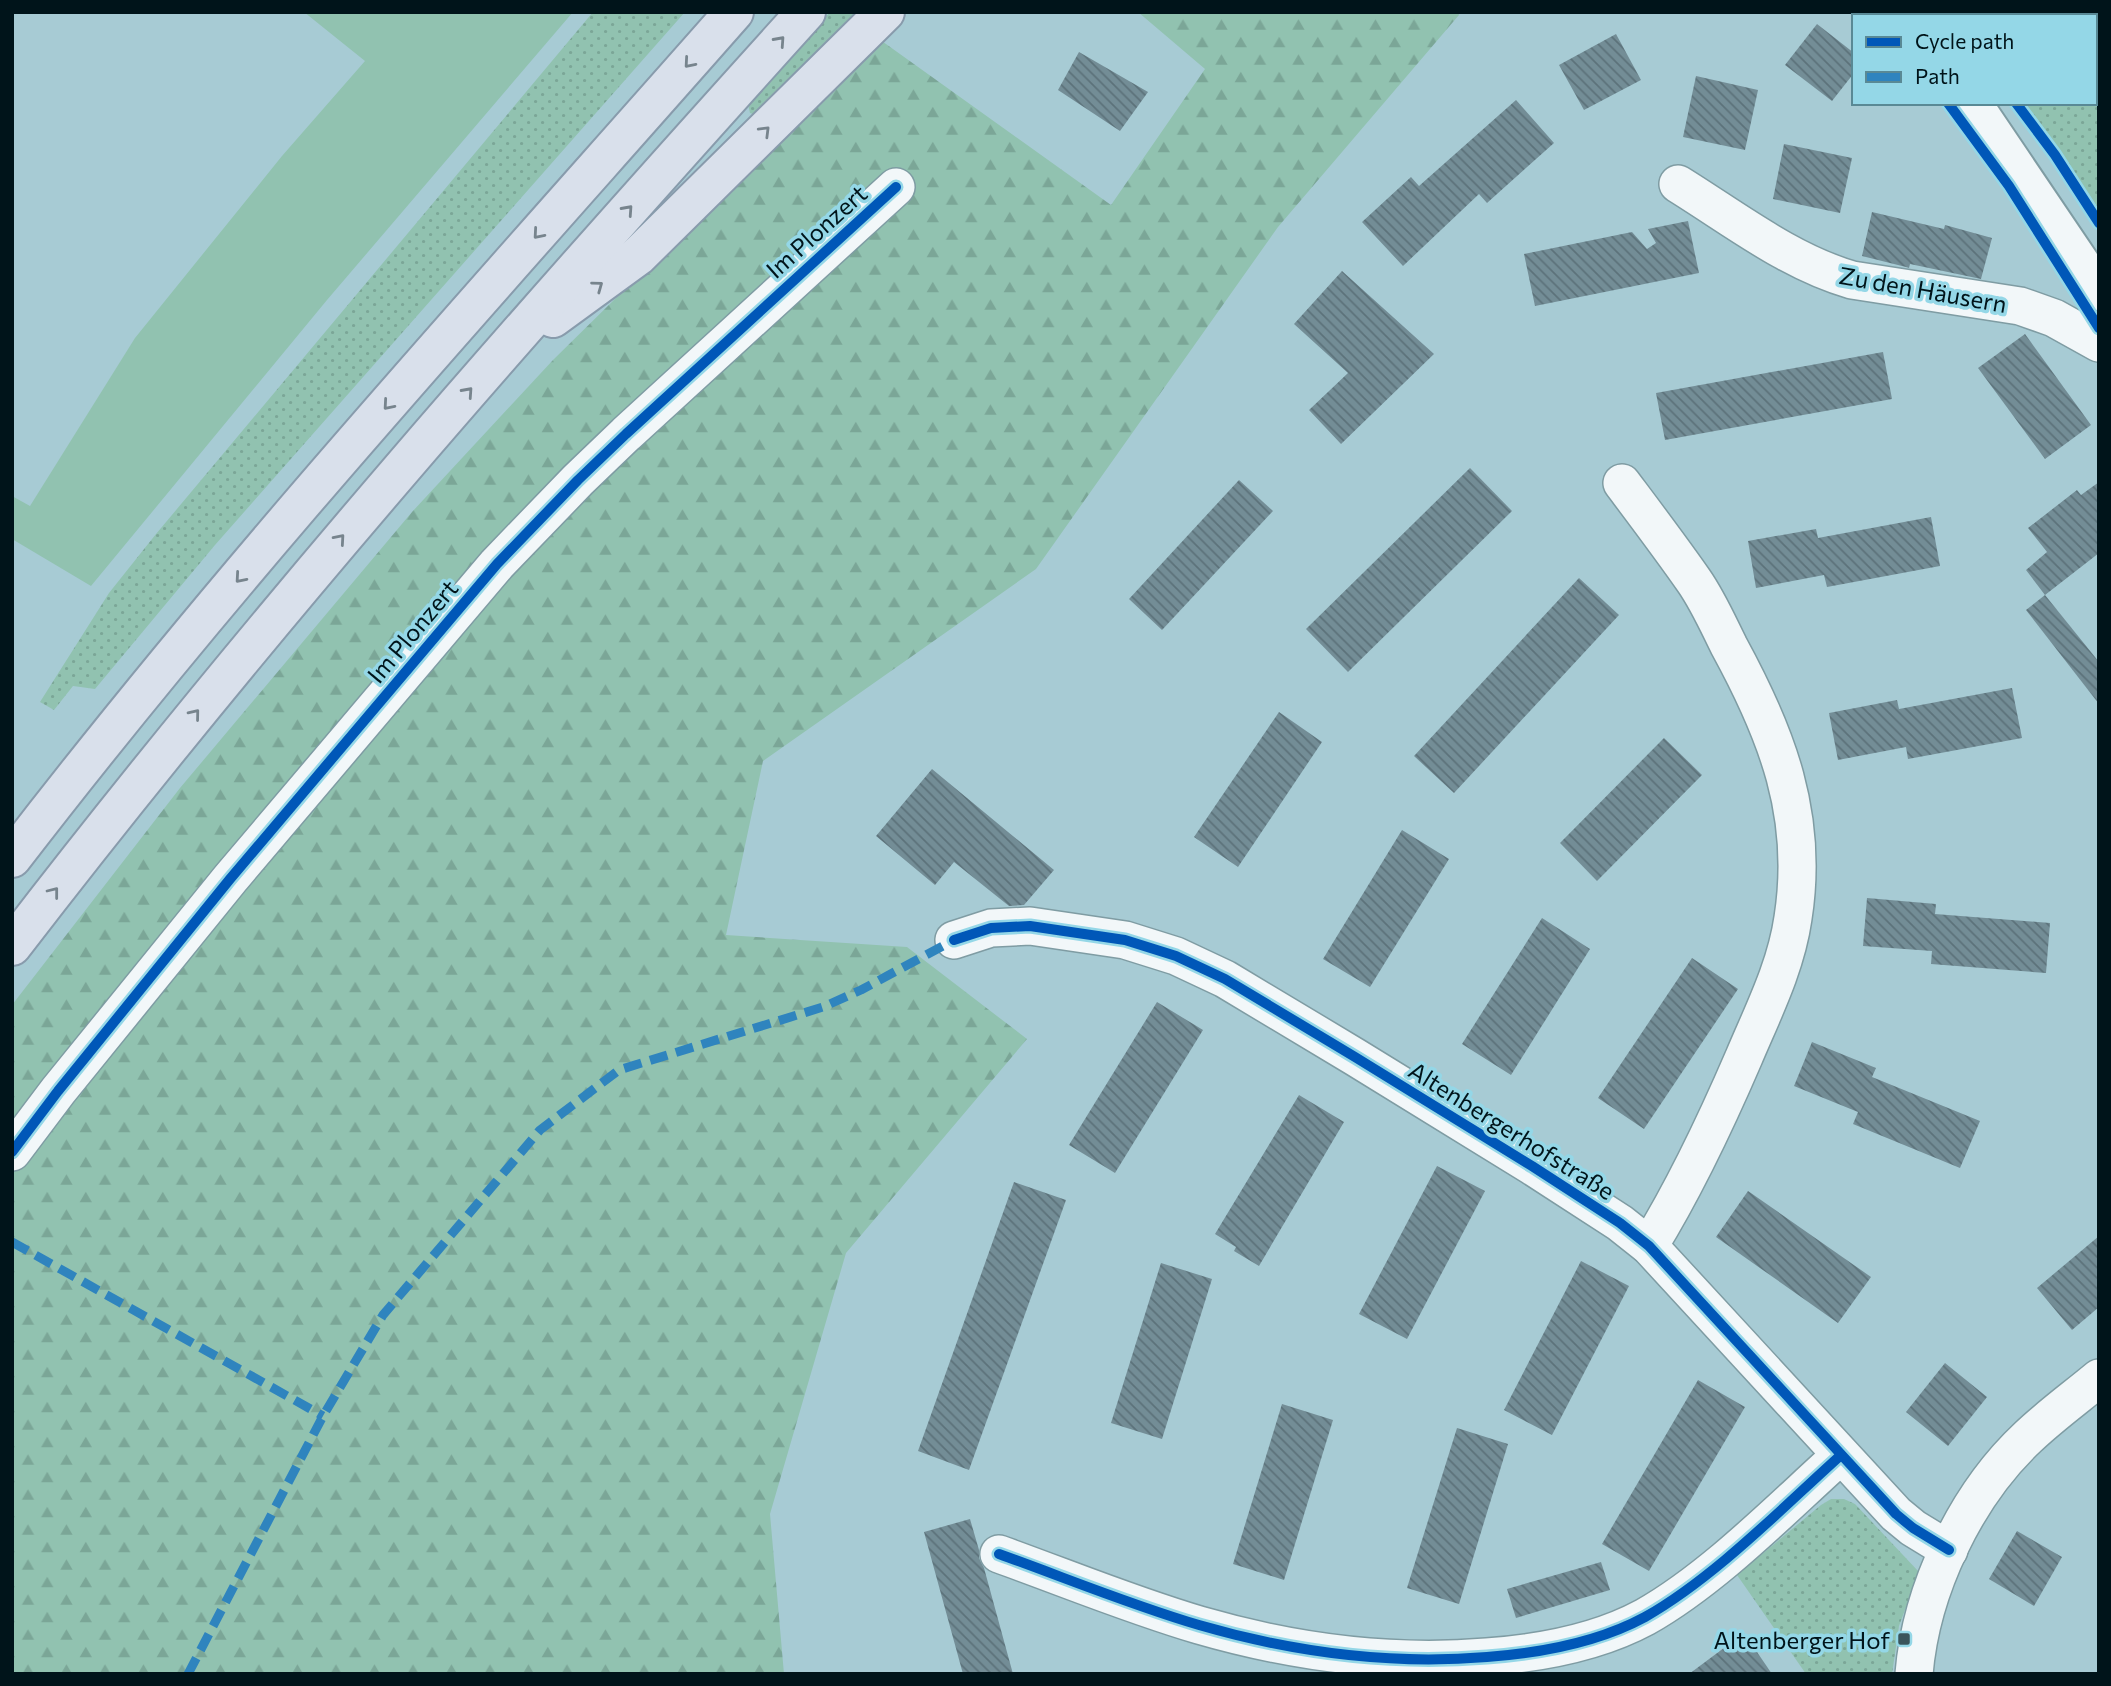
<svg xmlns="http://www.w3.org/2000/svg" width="2111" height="1686" viewBox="0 0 2111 1686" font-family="Commissioner,sans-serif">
<defs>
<pattern id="grass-dots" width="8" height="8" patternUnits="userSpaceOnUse" patternTransform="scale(1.75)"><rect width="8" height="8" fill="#91c2b0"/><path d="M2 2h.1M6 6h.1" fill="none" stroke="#7ba697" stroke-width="1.8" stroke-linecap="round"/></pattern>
<pattern id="forest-firs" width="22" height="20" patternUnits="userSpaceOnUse" patternTransform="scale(1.75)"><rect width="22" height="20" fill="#91c2b0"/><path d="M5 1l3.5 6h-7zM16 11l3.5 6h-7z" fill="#7ba697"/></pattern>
<pattern id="building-back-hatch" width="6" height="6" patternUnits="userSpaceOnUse" patternTransform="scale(1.75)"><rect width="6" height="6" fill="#738d96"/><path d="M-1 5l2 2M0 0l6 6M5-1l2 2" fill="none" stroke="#5c727a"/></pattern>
</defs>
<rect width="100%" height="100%" fill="#a7cbd4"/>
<g fill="url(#grass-dots)">
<path d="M 593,12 L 685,12 L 215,545 L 95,689 L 73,686 L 54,710 L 40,702 L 109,593 L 156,534 Z"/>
<path d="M 830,12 L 861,12 L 755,115 L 750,113 L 748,104 Z"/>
<path d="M 1946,12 L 2099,12 L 2099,210 L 2025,103 L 2095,103 L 2095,16 L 1950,16 Z"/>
<path d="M 1831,1499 L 1844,1499 L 1855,1504 L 1919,1572 L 1899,1626 L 1892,1674 L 1806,1674 L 1737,1575 L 1821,1505 Z"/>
</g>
<path fill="url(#forest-firs)" d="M 1138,12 L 1458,12 L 1459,15 L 1278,227 L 1036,569 L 763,761 L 726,935 L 907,947 L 1027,1039 L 846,1253 L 770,1514 L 784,1674 L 12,1674 L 12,1005 L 180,788 L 412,512 L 553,360 L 879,39 L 1111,205 L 1205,69 Z"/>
<path fill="#91c2b0" d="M 304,12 L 573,12 L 327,300 L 91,586 L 12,539 L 12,496 L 30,506 L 135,338 L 282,156 L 365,61 Z"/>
<g fill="url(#building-back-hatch)">
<path d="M 1817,24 L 1854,53 L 1854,73 L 1832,101 L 1785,65 Z"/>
<path d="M 1616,34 L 1641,80 L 1584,110 L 1559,65 Z"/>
<path d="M 1079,52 L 1148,92 L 1120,131 L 1058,90 Z"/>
<path d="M 1696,76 L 1758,90 L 1745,150 L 1683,137 Z"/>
<path d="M 1516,100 L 1554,143 L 1487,203 L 1479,194 L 1403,266 L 1362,222 L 1411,177 L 1419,186 Z"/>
<path d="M 1784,144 L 1852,158 L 1840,213 L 1773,199 Z"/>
<path d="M 1872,212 L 1944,229 L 1945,225 L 1992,238 L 1981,279 L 1910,264 L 1909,268 L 1906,267 L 1862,256 Z"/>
<path d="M 1688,221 L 1699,273 L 1535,306 L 1524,254 L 1632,232 L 1647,249 L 1656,243 L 1648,229 Z"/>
<path d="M 1342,271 L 1434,354 L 1341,444 L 1309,410 L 1348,373 L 1294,324 Z"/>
<path d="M 2025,334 L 2091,425 L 2045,459 L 1978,368 Z"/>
<path d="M 1883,352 L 1892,399 L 1665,440 L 1656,393 Z"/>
<path d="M 1470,468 L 1512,511 L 1348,672 L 1306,629 Z"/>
<path d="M 1239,480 L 1273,511 L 1162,630 L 1129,599 Z"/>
<path d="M 2099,482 L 2099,553 L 2045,595 L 2026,570 L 2047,552 L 2028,528 L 2077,490 L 2081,495 Z"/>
<path d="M 1931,517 L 1940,566 L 1827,587 L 1824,575 L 1756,588 L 1748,541 L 1816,529 L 1818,538 Z"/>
<path d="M 1579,578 L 1619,615 L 1454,793 L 1414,756 Z"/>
<path d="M 2045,595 L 2099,662 L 2099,704 L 2026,610 Z"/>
<path d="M 2012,688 L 2022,738 L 1908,759 L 1906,747 L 1838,760 L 1829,713 L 1897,700 L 1899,709 Z"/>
<path d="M 1279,712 L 1322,742 L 1238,867 L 1194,837 Z"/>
<path d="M 1664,738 L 1702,775 L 1597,881 L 1560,843 Z"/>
<path d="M 932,769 L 1054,870 L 1024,905 L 1009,906 L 954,862 L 935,885 L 876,836 Z"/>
<path d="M 1402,830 L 1449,859 L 1370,987 L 1323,959 Z"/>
<path d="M 1867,898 L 1936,904 L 1935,914 L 2050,923 L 2046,973 L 1931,964 L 1932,951 L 1863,946 Z"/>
<path d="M 1542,918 L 1590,949 L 1511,1075 L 1462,1044 Z"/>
<path d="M 1692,958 L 1738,989 L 1644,1129 L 1598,1098 Z"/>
<path d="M 1157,1002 L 1203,1030 L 1115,1173 L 1069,1145 Z"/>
<path d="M 1812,1042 L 1876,1068 L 1872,1077 L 1980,1121 L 1960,1168 L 1853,1124 L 1858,1112 L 1794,1086 Z"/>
<path d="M 1299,1095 L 1344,1122 L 1259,1266 L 1234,1251 L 1236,1247 L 1215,1234 Z"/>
<path d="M 1437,1166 L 1485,1191 L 1407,1339 L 1359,1314 Z"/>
<path d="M 1014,1182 L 1066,1200 L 969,1470 L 918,1451 Z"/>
<path d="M 1748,1191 L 1871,1277 L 1838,1323 L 1716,1237 Z"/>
<path d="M 2099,1236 L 2099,1307 L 2072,1330 L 2037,1288 Z"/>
<path d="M 1581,1261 L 1629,1286 L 1552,1435 L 1504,1410 Z"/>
<path d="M 1161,1263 L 1212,1279 L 1162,1439 L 1111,1423 Z"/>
<path d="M 1945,1363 L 1987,1397 L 1948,1446 L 1906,1412 Z"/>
<path d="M 1698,1380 L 1745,1407 L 1649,1571 L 1602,1544 Z"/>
<path d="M 1282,1404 L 1333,1420 L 1284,1580 L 1233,1564 Z"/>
<path d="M 1457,1428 L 1508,1444 L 1459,1604 L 1407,1588 Z"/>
<path d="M 970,1519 L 979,1550 L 979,1558 L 984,1568 L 1013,1674 L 963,1674 L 924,1532 Z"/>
<path d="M 2017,1531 L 2062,1557 L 2034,1606 L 1989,1579 Z"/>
<path d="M 1601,1562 L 1610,1590 L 1516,1618 L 1507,1589 Z"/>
<path d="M 1744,1633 L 1772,1674 L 1689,1674 Z"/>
</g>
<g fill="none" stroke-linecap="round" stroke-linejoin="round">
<defs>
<g id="minor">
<path d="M 1678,184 C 1733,218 1789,262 1852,280 L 2020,306 L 2054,318 L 2099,343"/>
<path d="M 1622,483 C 1646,515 1671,548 1694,581 C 1708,601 1718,624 1729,646 C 1777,734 1809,816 1793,918 C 1786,967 1763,1012 1744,1057 C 1716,1122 1686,1186 1649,1246"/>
<path d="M 954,940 L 991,928 L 1030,926 L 1125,940 L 1176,956 L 1225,979 L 1355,1057 L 1532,1166 L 1620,1223 L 1649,1246 L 1896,1514 L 1913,1528 L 1949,1550"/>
<path d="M 12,1152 L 58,1091 L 230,879 L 497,564 L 578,480 L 626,434 L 896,187"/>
<path d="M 999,1554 C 1066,1578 1131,1605 1199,1625 C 1292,1652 1391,1665 1487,1657 C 1541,1653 1597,1643 1645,1617 C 1714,1578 1782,1508 1841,1455"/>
<path d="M 1914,1674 C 1921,1589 1966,1495 2028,1437 C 2050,1416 2075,1398 2099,1378"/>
</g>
<g id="tertiary">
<path d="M 1893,12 L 1896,16"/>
<path d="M 1972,103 L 2099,291"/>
</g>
<g id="trunk">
<path d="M 553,318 L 638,256 L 885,12"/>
<path d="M 12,858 C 238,564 489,290 734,12"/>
<path d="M 12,946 C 261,622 532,315 806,12"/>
</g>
</defs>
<use href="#minor" stroke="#7f9ca3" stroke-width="40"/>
<use href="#tertiary" stroke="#7f9ca3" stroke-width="42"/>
<use href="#trunk" stroke="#889bac" stroke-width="42"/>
<use href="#minor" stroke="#f2f7f9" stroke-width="37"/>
<use href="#tertiary" stroke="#f2f7f9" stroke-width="38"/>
<use href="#trunk" stroke="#d9e0eb" stroke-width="38"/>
<g stroke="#2f84be" stroke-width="9" stroke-dasharray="18 9" stroke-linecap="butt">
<path d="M 1869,12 L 1872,16"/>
<path d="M 1937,12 L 1940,16"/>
<path d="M 12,1242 L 323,1416"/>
<path d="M 188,1674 L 323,1416 L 383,1315 L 540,1130 L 619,1070 L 823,1007 L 861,990 L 954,940"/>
</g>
<defs>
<g id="cycleway">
<path d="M 1948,103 L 2009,186 L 2099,328"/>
<path d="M 2016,103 L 2055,155 L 2099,223"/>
<path d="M 954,940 L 991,928 L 1030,926 L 1125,940 L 1176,956 L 1225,979 L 1355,1057 L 1532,1166 L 1620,1223 L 1649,1246 L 1896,1514 L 1913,1528 L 1949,1550"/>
<path d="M 12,1152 L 58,1091 L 230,879 L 497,564 L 578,480 L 626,434 L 896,187"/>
<path d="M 999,1554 C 1066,1578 1131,1605 1199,1625 C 1292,1652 1391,1665 1487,1657 C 1541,1653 1597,1643 1645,1617 C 1714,1578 1782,1508 1841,1455"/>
</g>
</defs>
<use href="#cycleway" stroke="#94d7e7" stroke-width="15"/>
<use href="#cycleway" stroke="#0057b8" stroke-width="10"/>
</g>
<defs><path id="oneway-chevron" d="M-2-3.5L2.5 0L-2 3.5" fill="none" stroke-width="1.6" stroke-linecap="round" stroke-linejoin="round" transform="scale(1.75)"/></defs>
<g stroke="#77848d">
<use href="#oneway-chevron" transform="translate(780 41) rotate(-48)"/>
<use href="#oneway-chevron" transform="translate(689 63) rotate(131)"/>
<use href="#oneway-chevron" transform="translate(765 131) rotate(-45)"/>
<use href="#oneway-chevron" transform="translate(628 210) rotate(-48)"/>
<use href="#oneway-chevron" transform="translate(538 234) rotate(131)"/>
<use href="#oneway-chevron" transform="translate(598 286) rotate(-36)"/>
<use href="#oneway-chevron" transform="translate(468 392) rotate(-48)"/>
<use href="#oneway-chevron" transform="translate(388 405) rotate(131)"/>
<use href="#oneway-chevron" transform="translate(340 539) rotate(-49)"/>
<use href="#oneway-chevron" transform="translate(240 578) rotate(131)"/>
<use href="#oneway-chevron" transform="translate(195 714) rotate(-51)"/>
<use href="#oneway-chevron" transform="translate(54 892) rotate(-52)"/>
</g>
<rect fill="#3a545b" stroke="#94d7e7" stroke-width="2.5" x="1897" y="1632" width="14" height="14" rx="3.5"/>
<g text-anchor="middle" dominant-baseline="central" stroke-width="7" stroke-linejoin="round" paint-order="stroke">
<g font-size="24" fill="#00141a" stroke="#94d7e7">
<text transform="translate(816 231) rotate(-42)">Im Plonzert</text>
<text transform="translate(1923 289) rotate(10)">Zu den Häusern</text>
<text transform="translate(412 631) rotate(-50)">Im Plonzert</text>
<text transform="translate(1512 1130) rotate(32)">Altenbergerhofstraße</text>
</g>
<g font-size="24" fill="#00141a" stroke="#94d7e7" text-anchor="end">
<text x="1890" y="1639">Altenberger Hof</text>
</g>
</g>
<rect width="2111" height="1686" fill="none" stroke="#00141a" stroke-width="28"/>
<rect x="1852" y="14" width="245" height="91" fill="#94d7e7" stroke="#598995" stroke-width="2"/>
<rect x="1866" y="37" width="35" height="10" fill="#0057b8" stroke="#598995" stroke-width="2"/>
<text x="1915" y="49" font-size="21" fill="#00141a">Cycle path</text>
<rect x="1866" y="72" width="35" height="10" fill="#2f84be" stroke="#598995" stroke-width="2"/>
<text x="1915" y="84" font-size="21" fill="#00141a">Path</text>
</svg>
